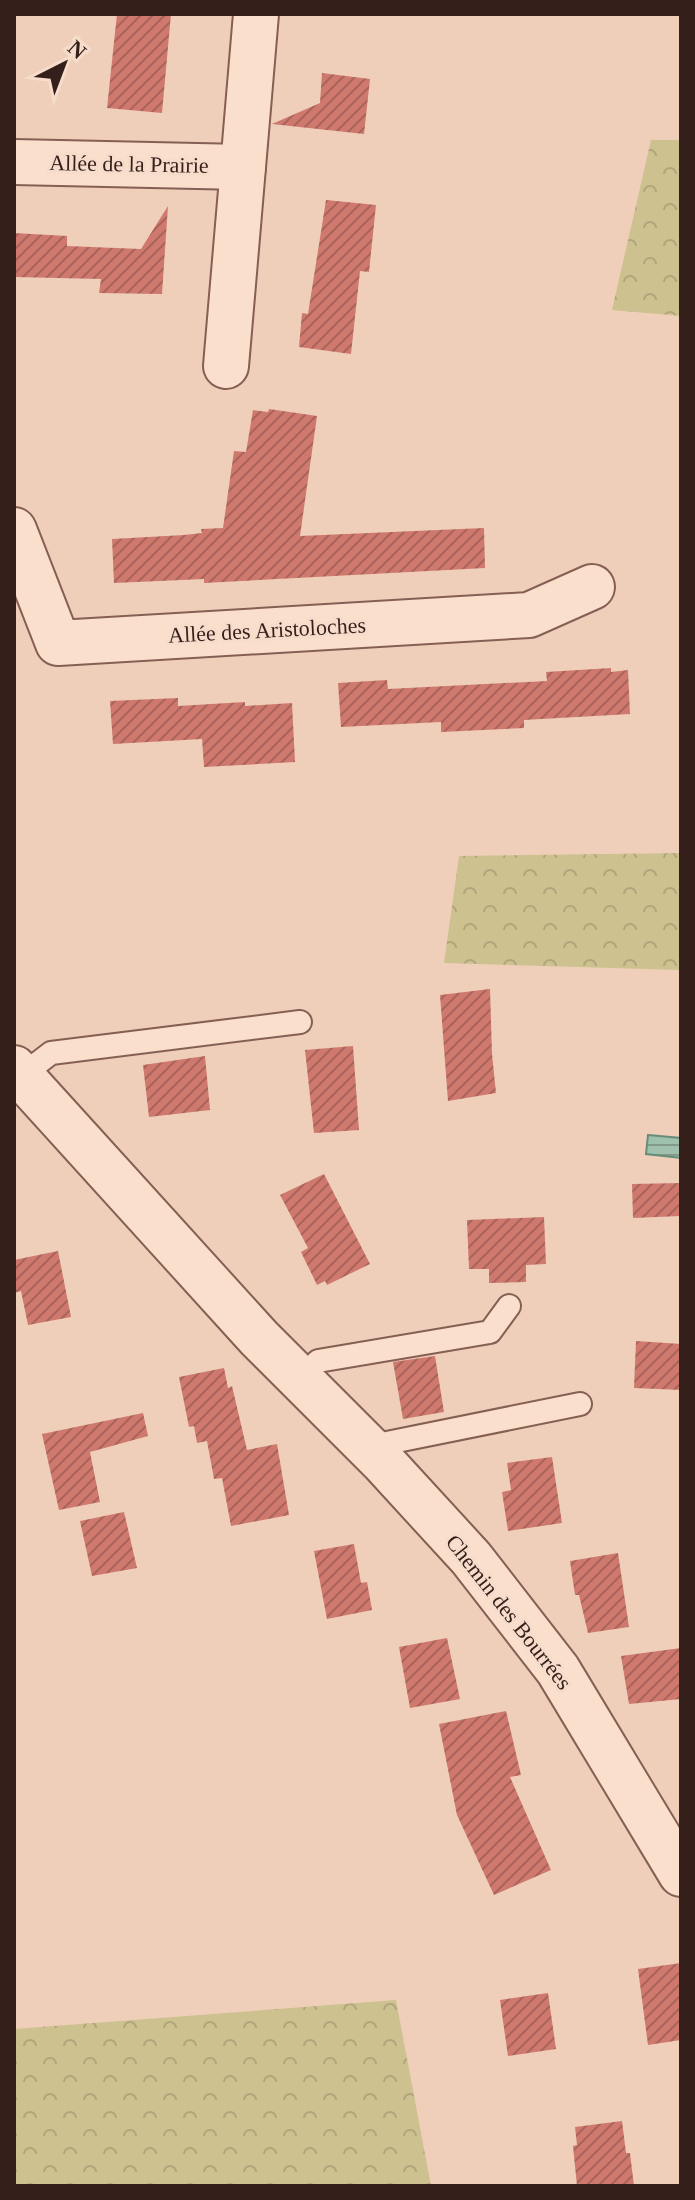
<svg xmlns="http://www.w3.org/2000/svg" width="695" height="2200" viewBox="0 0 695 2200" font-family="'Times New Roman',serif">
<defs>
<pattern id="forest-crowns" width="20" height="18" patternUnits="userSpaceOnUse" patternTransform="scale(2)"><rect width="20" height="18" fill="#cdc18f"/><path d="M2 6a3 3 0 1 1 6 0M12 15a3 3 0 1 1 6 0" fill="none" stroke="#b1a57b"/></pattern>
<pattern id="water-rules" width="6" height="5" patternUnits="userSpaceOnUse" patternTransform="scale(2)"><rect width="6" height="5" fill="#9fc0ac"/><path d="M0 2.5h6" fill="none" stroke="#829b8b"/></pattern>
<pattern id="building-hatch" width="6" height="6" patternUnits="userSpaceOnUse" patternTransform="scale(2)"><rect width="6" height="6" fill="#cf796e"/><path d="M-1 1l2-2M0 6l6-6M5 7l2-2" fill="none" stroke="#a9635a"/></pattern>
</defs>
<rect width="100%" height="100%" fill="#efcfba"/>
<g fill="url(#forest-crowns)">
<path d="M 651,140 L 681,140 L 681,316 L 612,310 Z"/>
<path d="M 681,853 L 681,970 L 444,963 L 459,856 Z"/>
<path d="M 396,2000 L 431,2186 L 14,2186 L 14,2029 Z"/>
</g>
<path fill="url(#water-rules)" stroke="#678d78" stroke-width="2" d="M 648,1135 L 681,1138 L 681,1158 L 646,1154 Z"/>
<g fill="url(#building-hatch)">
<path d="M 117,14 L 171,14 L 162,113 L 107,108 Z"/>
<path d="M 322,73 L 370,79 L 364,134 L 272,124 L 320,103 Z"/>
<path d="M 326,200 L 376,205 L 369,272 L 360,271 L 351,354 L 299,347 L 302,313 L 308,314 Z"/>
<path d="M 168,206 L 162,294 L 99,293 L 101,279 L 14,277 L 14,233 L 67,236 L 67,246 L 141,249 Z"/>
<path d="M 269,409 L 317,416 L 300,536 L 484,528 L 485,568 L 204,583 L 204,579 L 114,583 L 112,539 L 184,535 L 202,533 L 201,529 L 223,528 L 234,451 L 246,452 L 253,410 L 268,412 Z"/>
<path d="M 611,668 L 611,672 L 628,670 L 630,714 L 524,720 L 524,728 L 441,732 L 441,722 L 341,727 L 338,683 L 387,680 L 388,689 L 547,681 L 546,672 Z"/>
<path d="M 178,698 L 178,706 L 245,702 L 245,706 L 292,703 L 295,762 L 204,767 L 202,739 L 113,744 L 110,701 Z"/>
<path d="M 490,989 L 492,1054 L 496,1093 L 448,1101 L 440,995 Z"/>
<path d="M 353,1046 L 359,1130 L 314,1133 L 305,1050 Z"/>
<path d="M 205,1056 L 210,1110 L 149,1117 L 143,1065 Z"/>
<path d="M 324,1174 L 370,1264 L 327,1285 L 325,1281 L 317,1285 L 301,1252 L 308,1248 L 280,1195 Z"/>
<path d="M 681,1183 L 681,1216 L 633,1218 L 632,1184 Z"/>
<path d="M 544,1217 L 546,1264 L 526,1265 L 526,1282 L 489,1283 L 489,1269 L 469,1269 L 467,1220 Z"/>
<path d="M 58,1251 L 71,1317 L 28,1325 L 21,1291 L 14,1293 L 14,1260 Z"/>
<path d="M 636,1341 L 681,1344 L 681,1390 L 634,1388 Z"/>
<path d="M 435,1356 L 444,1412 L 403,1419 L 393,1362 Z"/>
<path d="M 224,1368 L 228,1388 L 232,1386 L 247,1450 L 277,1444 L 289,1515 L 231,1526 L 222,1478 L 214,1479 L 207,1441 L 197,1443 L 194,1426 L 189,1427 L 179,1377 Z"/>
<path d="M 143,1413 L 148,1436 L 90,1452 L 100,1502 L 59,1510 L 42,1434 Z"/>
<path d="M 552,1457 L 562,1523 L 508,1531 L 502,1492 L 511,1490 L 507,1463 Z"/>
<path d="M 124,1512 L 137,1568 L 92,1576 L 80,1521 Z"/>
<path d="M 354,1544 L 361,1583 L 367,1582 L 372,1610 L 327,1619 L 314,1551 Z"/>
<path d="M 618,1553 L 629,1627 L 588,1633 L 579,1595 L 575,1595 L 570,1561 Z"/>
<path d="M 447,1638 L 460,1699 L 410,1708 L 399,1647 Z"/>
<path d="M 681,1648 L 681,1699 L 629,1704 L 621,1656 Z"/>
<path d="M 506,1711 L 521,1775 L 510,1777 L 551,1870 L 494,1895 L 457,1815 L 439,1724 Z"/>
<path d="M 681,1963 L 681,2040 L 648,2045 L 638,1969 Z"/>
<path d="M 548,1993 L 556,2049 L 508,2056 L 500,2000 Z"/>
<path d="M 622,2121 L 626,2153 L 630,2153 L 634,2186 L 577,2186 L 573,2146 L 577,2145 L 575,2127 Z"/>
</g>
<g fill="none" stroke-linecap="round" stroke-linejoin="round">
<defs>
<g id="lane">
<path d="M 21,1076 L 51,1053 L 300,1022"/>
<path d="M 301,1380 L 318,1361 L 490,1332 L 509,1306"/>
<path d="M 367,1447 L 580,1404"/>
</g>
<g id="street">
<path d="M 14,162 L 243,167 L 256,14"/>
<path d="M 226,366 L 243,167"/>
<path d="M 14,530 L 58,643 L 529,615 L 592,587"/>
<path d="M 14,1068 L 259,1338 L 383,1462 L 471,1558 L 558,1670 L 681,1874"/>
</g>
</defs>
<use href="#lane" stroke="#865f54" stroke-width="26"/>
<use href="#street" stroke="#865f54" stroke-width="48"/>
<use href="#lane" stroke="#fadfcd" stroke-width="22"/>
<use href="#street" stroke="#fadfcd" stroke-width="44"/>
</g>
<g text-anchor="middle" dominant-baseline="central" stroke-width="6" stroke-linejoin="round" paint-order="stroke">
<g font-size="22" fill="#351f1a" stroke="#f6dcca">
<text transform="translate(129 164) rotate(1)">Allée de la Prairie</text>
<text transform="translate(267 630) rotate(-3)">Allée des Aristoloches</text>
<text transform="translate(509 1612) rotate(52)">Chemin des Bourrées</text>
</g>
</g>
<rect width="695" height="2200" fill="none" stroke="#351f1a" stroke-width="32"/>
<g transform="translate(64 64) rotate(42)" stroke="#f6dcca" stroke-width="6" paint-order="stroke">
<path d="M0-6L14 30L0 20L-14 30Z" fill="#351f1a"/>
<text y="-12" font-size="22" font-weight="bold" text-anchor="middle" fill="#351f1a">N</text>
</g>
</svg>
